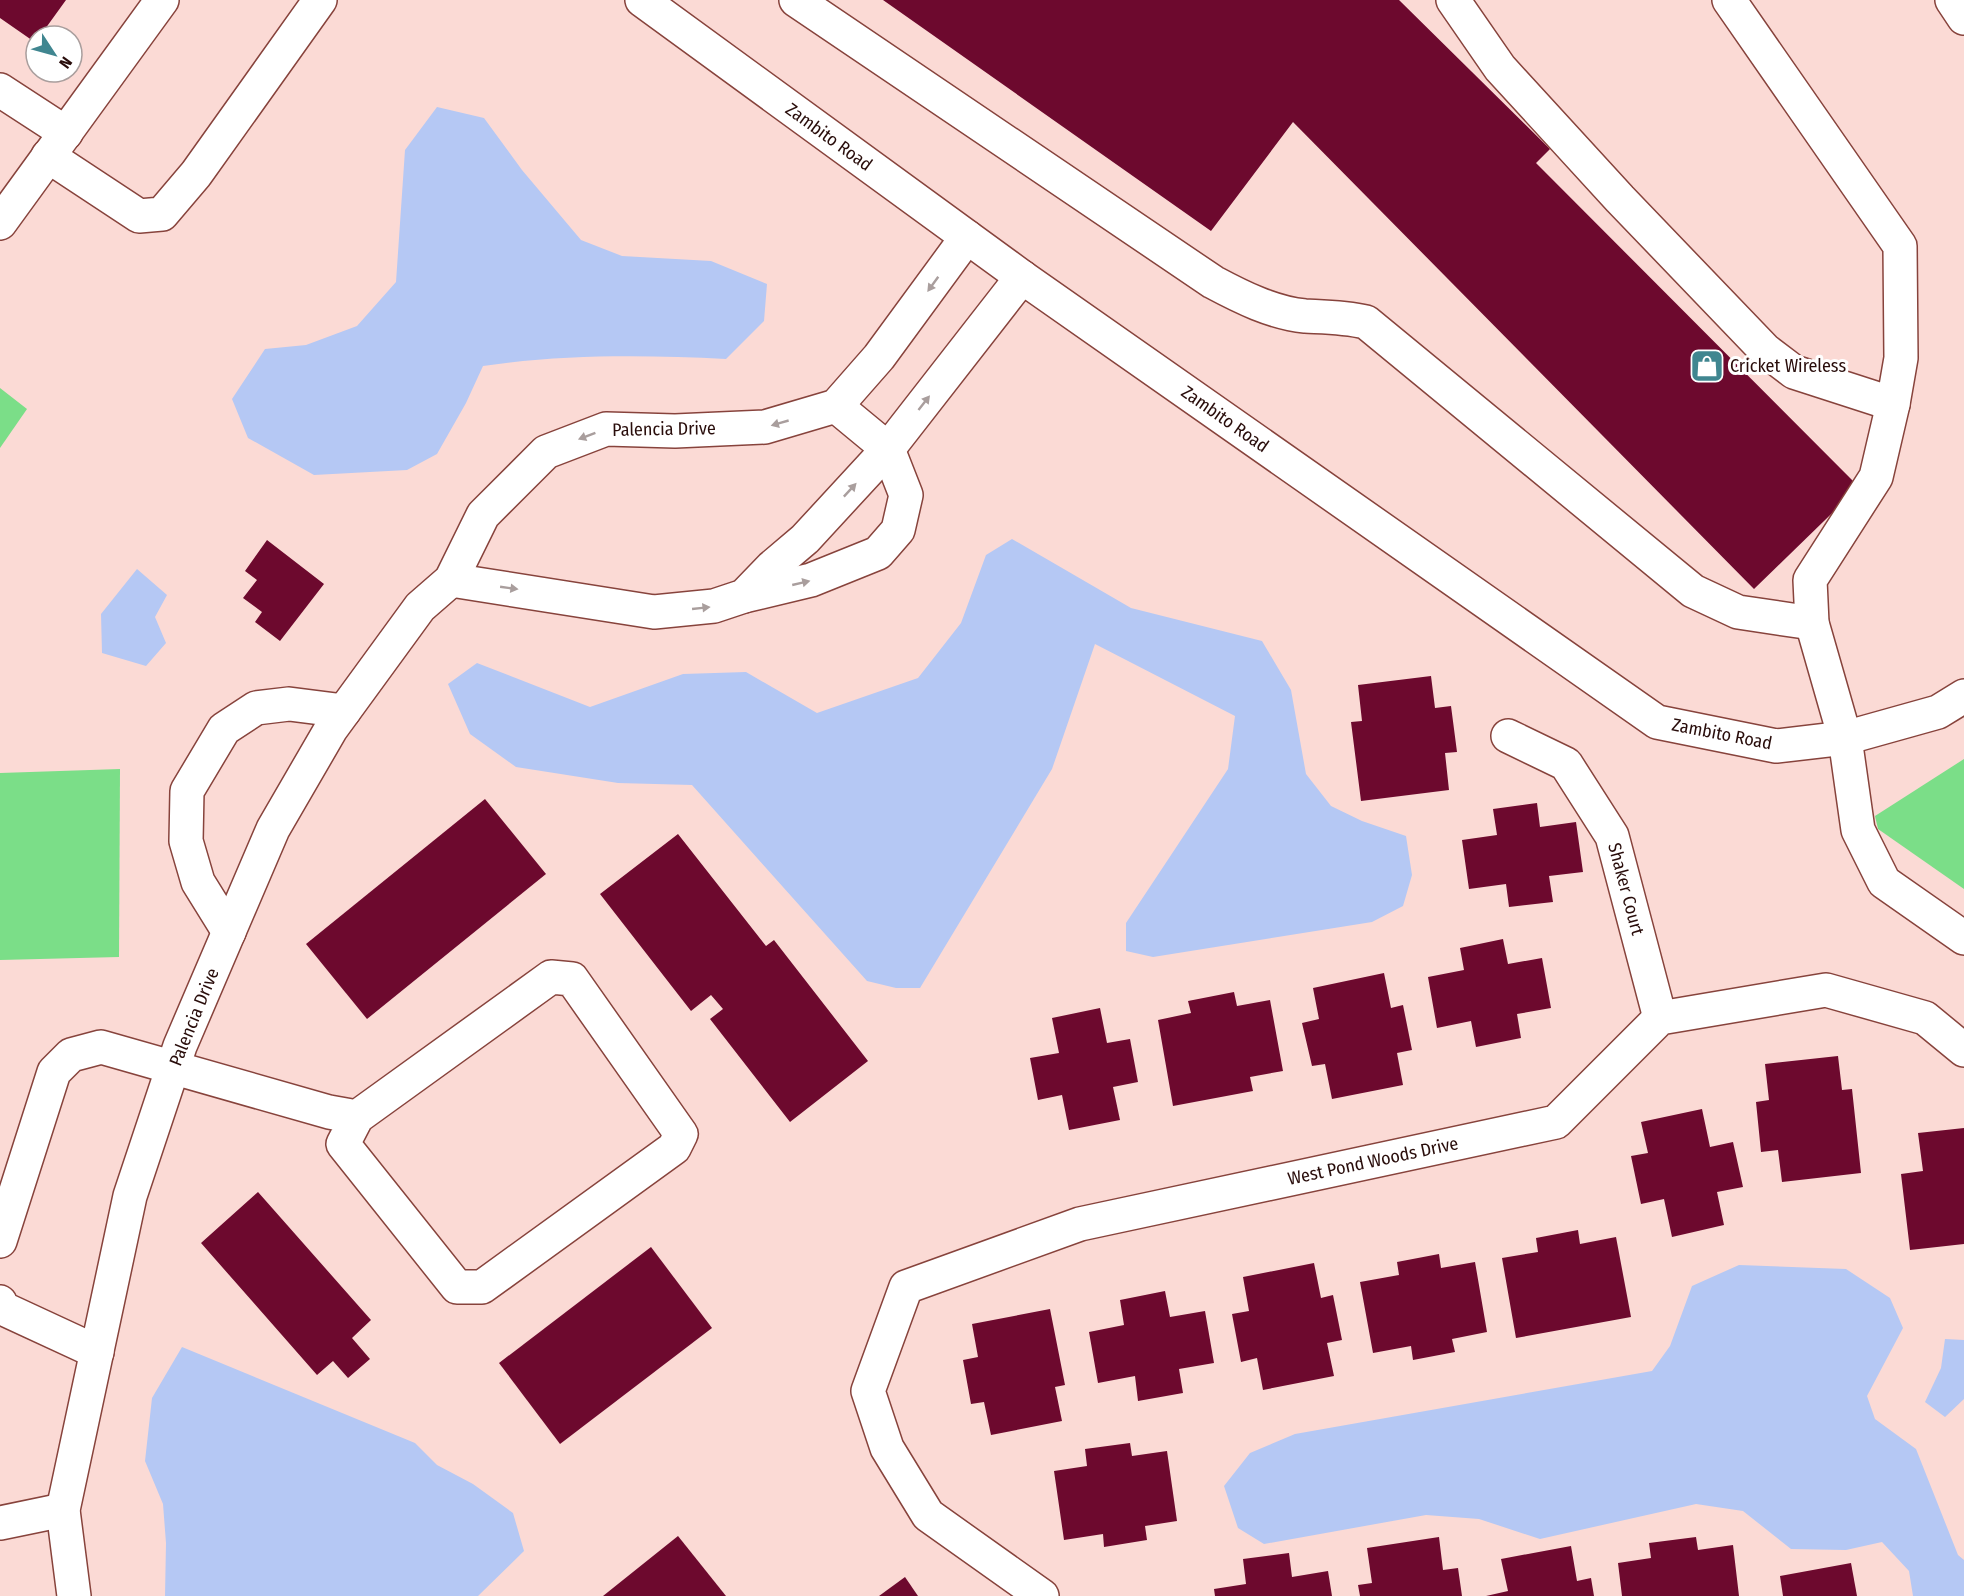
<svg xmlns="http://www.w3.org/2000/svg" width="1964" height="1596" viewBox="0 0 1964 1596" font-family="'Fira Sans Condensed',sans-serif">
<rect width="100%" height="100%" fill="#fbdad5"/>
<g fill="#7bde88">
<path d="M 0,388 L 27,409 L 0,448 Z"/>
<path d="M 1964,759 L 1964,889 L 1878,829 L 1875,816 Z"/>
<path d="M 120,769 L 119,957 L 0,960 L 0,773 Z"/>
</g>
<g fill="#b5c8f4">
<path d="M 437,107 L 484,118 L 522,170 L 581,240 L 622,256 L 711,261 L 767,284 L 764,321 L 726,359 C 646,355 563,354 483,366 L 466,403 L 437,454 L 407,470 L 314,475 L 248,438 L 232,399 L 265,349 L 306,345 L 357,326 L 396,282 L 405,150 Z"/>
<path d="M 1012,539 L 1131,608 L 1262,641 L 1291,690 L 1306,774 L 1331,806 L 1362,821 L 1406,836 L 1412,875 L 1403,906 L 1372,922 L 1153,957 L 1126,951 L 1126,923 L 1228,769 L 1235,716 L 1095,644 L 1052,769 L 920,988 L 896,988 L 867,981 L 692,785 L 618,783 L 516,767 L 470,734 L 448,684 L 477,663 L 590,707 L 683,674 L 746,672 L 817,713 L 918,678 L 961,623 L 986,555 Z"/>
<path d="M 137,569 L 167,595 L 155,617 L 166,643 L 146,666 L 102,653 L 101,614 Z"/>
<path d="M 1739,1265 L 1846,1269 L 1890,1298 L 1903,1328 L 1867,1396 L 1875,1419 L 1916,1449 L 1958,1555 L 1964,1560 L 1964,1596 L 1913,1596 L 1909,1571 L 1882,1542 L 1846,1550 L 1791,1549 L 1743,1511 L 1696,1504 L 1540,1539 L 1479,1519 L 1426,1515 L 1264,1544 L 1238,1528 L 1224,1486 L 1250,1453 L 1295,1434 L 1652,1371 L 1670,1346 L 1692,1286 Z"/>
<path d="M 1945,1339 L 1964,1340 L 1964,1399 L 1945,1417 L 1925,1402 L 1941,1368 Z"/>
<path d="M 182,1347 L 415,1443 L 437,1465 L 473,1484 L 513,1513 L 524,1551 L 478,1596 L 165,1596 L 166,1543 L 163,1504 L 145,1461 L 152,1398 Z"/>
</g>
<g fill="#6d092e">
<path d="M 0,0 L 66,0 L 40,36 L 36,36 L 36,43 L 0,18 Z"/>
<path d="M 883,0 L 1399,0 L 1550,149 L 1536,163 L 1859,487 L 1754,589 L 1293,122 L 1211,231 Z"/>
<path d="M 267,540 L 324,584 L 280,641 L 255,622 L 262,612 L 243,598 L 257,580 L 245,571 Z"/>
<path d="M 1431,676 L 1435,708 L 1451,706 L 1457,752 L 1445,753 L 1449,790 L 1361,801 L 1351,722 L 1362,721 L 1358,685 Z"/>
<path d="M 485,799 L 546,874 L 367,1019 L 306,944 Z"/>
<path d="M 1537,803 L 1540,827 L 1576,822 L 1583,872 L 1549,876 L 1553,902 L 1509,907 L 1506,884 L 1469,889 L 1462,840 L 1497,835 L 1493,809 Z"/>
<path d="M 678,834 L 766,946 L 774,940 L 868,1061 L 790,1122 L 710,1019 L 723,1009 L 711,995 L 691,1011 L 600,894 Z"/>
<path d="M 1503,939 L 1508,964 L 1542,958 L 1551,1008 L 1517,1014 L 1521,1038 L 1476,1047 L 1471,1021 L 1437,1028 L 1428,977 L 1464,970 L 1460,948 Z"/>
<path d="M 1384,973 L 1391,1008 L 1403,1005 L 1412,1050 L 1397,1053 L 1403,1085 L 1332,1099 L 1325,1064 L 1312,1066 L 1302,1023 L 1319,1019 L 1313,988 Z"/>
<path d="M 1234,992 L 1237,1006 L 1270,1000 L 1283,1071 L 1250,1077 L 1253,1091 L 1173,1106 L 1158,1020 L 1191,1013 L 1188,1001 Z"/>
<path d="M 1100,1008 L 1107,1043 L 1130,1039 L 1138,1082 L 1113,1087 L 1120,1120 L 1069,1130 L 1062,1095 L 1038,1100 L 1030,1058 L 1059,1053 L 1052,1018 Z"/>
<path d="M 1838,1056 L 1842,1090 L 1852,1089 L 1861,1173 L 1782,1182 L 1778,1150 L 1761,1152 L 1756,1102 L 1769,1100 L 1765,1064 Z"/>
<path d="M 1702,1109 L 1710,1147 L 1733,1142 L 1743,1187 L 1717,1192 L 1724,1225 L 1672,1237 L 1664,1199 L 1641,1204 L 1631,1156 L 1648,1153 L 1641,1122 Z"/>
<path d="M 1964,1128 L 1964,1244 L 1910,1250 L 1901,1174 L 1923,1171 L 1918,1133 Z"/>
<path d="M 258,1192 L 371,1320 L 352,1338 L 370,1359 L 348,1378 L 333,1361 L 317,1375 L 201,1243 Z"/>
<path d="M 1578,1230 L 1580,1244 L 1616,1237 L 1631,1317 L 1516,1338 L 1502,1258 L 1538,1252 L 1536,1238 Z"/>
<path d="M 651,1247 L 712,1328 L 560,1444 L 499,1363 Z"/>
<path d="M 1439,1254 L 1441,1268 L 1475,1262 L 1487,1332 L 1452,1339 L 1455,1352 L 1413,1360 L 1411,1346 L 1373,1353 L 1360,1282 L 1399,1275 L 1397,1262 Z"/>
<path d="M 1314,1263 L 1321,1298 L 1333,1295 L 1342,1340 L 1327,1343 L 1334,1376 L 1263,1390 L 1257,1358 L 1241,1362 L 1232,1314 L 1249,1311 L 1243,1277 Z"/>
<path d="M 1165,1291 L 1170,1317 L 1205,1311 L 1214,1363 L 1179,1369 L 1183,1393 L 1138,1401 L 1135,1376 L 1098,1383 L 1089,1332 L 1124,1325 L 1120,1300 Z"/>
<path d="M 1050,1309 L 1065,1385 L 1055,1387 L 1062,1421 L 991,1435 L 984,1402 L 971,1404 L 963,1360 L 978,1357 L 972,1324 Z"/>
<path d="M 1130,1443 L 1132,1456 L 1167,1451 L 1177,1521 L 1145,1526 L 1147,1540 L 1104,1547 L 1103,1534 L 1064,1540 L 1054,1471 L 1087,1466 L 1085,1449 Z"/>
<path d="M 678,1536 L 726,1596 L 603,1596 Z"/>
<path d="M 1439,1537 L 1443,1570 L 1458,1568 L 1462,1596 L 1360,1596 L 1358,1585 L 1372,1583 L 1367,1548 Z"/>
<path d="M 1696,1537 L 1698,1550 L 1733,1545 L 1739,1596 L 1622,1596 L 1618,1563 L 1651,1558 L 1649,1543 Z"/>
<path d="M 1571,1546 L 1577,1581 L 1591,1578 L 1594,1596 L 1486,1596 L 1508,1591 L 1501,1559 Z"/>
<path d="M 1289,1553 L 1292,1577 L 1328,1571 L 1332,1596 L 1215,1596 L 1214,1589 L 1246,1584 L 1243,1559 Z"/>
<path d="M 1851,1563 L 1857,1596 L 1783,1596 L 1780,1576 Z"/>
<path d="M 905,1577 L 918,1596 L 879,1596 Z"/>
</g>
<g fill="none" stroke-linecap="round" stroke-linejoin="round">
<defs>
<g id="minor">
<path d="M 642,0 L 1022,277 L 1657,722 L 1776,746 L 1845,738 L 1938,712 L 1964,696"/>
<path d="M 796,0 L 1213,282 C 1241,297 1273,313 1305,316 C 1326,317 1345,317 1366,322 L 1693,591 L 1738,612 L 1812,623"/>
<path d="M 1453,0 L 1500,68 L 1620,199 L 1765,350 L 1794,372 L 1893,404"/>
<path d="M 1729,0 L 1900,246 L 1901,358 L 1893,404 L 1876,477 L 1810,580 L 1812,623 L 1845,738 L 1858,830 L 1884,882 L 1964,938"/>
<path d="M 0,90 L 66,133"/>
<path d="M 48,156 L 139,216 L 162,214 L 196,174 L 320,0"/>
<path d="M 0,223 L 162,0"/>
<path d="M 451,580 L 654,612 L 714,606 L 744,596 L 772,567 L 805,539 L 888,449 L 1022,277"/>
<path d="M 744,596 L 811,580 L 878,553 L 898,530 L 906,495 L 888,449 L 836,406"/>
<path d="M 1508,736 L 1566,764 L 1612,836 L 1660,1018"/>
<path d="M 229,932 L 198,882 L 186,841 L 187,791 L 224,729 L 256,708 L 289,704 L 344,711"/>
<path d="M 0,1241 L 54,1072 L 71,1055 L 101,1047 L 329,1112 L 357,1117 L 551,977 L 572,979 L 681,1134 L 674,1148 L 482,1287 L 457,1287 L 343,1144 L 357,1117"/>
<path d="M 0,1302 L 2,1308 L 97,1352"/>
<path d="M 0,1523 L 63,1510"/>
<path d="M 74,1596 L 63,1510 L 130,1196 L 180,1046 L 273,829 L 331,729 L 420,607 L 451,580 L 483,515 L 546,452 L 606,429 L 675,431 L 765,427 L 836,406 L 879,357 L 967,237"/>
<path d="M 1042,1596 L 928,1515 L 887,1448 L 868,1391 L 906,1287 L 1080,1224 L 1556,1122 L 1660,1018 L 1826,990 L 1925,1018 L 1964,1050"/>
</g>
<path id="major" d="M 1952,0 L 1964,18"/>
</defs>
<use href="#minor" stroke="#87433c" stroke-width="36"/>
<use href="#major" stroke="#87433c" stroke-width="36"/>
<use href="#minor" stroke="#fff" stroke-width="33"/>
<use href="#major" stroke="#fff" stroke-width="33"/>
</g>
<defs><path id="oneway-solid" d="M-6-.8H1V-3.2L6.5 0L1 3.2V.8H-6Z" transform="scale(1.5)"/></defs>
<g fill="#a99e9d">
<use href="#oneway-solid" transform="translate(933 284) rotate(126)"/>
<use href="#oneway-solid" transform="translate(924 403) rotate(-52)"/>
<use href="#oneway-solid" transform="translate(780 423) rotate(164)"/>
<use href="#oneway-solid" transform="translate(587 436) rotate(159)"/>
<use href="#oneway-solid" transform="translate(850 490) rotate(-47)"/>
<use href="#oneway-solid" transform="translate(801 583) rotate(-13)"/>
<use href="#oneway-solid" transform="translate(509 588) rotate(8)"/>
<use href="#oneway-solid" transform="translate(701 608) rotate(-6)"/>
</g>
<defs>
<symbol id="shop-square" viewBox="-11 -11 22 22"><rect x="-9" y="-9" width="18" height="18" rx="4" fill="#408690" stroke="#fff"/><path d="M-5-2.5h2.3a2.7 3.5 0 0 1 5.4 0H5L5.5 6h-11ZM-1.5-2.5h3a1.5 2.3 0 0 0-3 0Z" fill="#fff"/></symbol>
</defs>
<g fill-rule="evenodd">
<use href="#shop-square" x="1688" y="347" width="38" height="38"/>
</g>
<g text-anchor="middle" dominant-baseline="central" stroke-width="6" stroke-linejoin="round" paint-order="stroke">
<g font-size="18" fill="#290d0b" stroke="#fff">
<text transform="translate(829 137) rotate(36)">Zambito Road</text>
<text transform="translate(1225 419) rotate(35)">Zambito Road</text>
<text transform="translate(664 429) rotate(-1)">Palencia Drive</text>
<text transform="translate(1722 734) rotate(11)">Zambito Road</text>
<text transform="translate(1626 889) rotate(75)">Shaker Court</text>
<text transform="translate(194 1017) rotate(-68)">Palencia Drive</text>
<text transform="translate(1373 1161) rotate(-12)">West Pond Woods Drive</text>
</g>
<g font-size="18" fill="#290d0b" stroke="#fff" text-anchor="start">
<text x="1730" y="366">Cricket Wireless</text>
</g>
</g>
<g transform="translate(54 54) rotate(126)"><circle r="28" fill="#ffffff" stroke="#a99e9d" stroke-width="1.5"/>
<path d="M0-4.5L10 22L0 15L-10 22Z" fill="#408690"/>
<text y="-9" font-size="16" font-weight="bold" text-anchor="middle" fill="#290d0b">N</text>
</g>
</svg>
